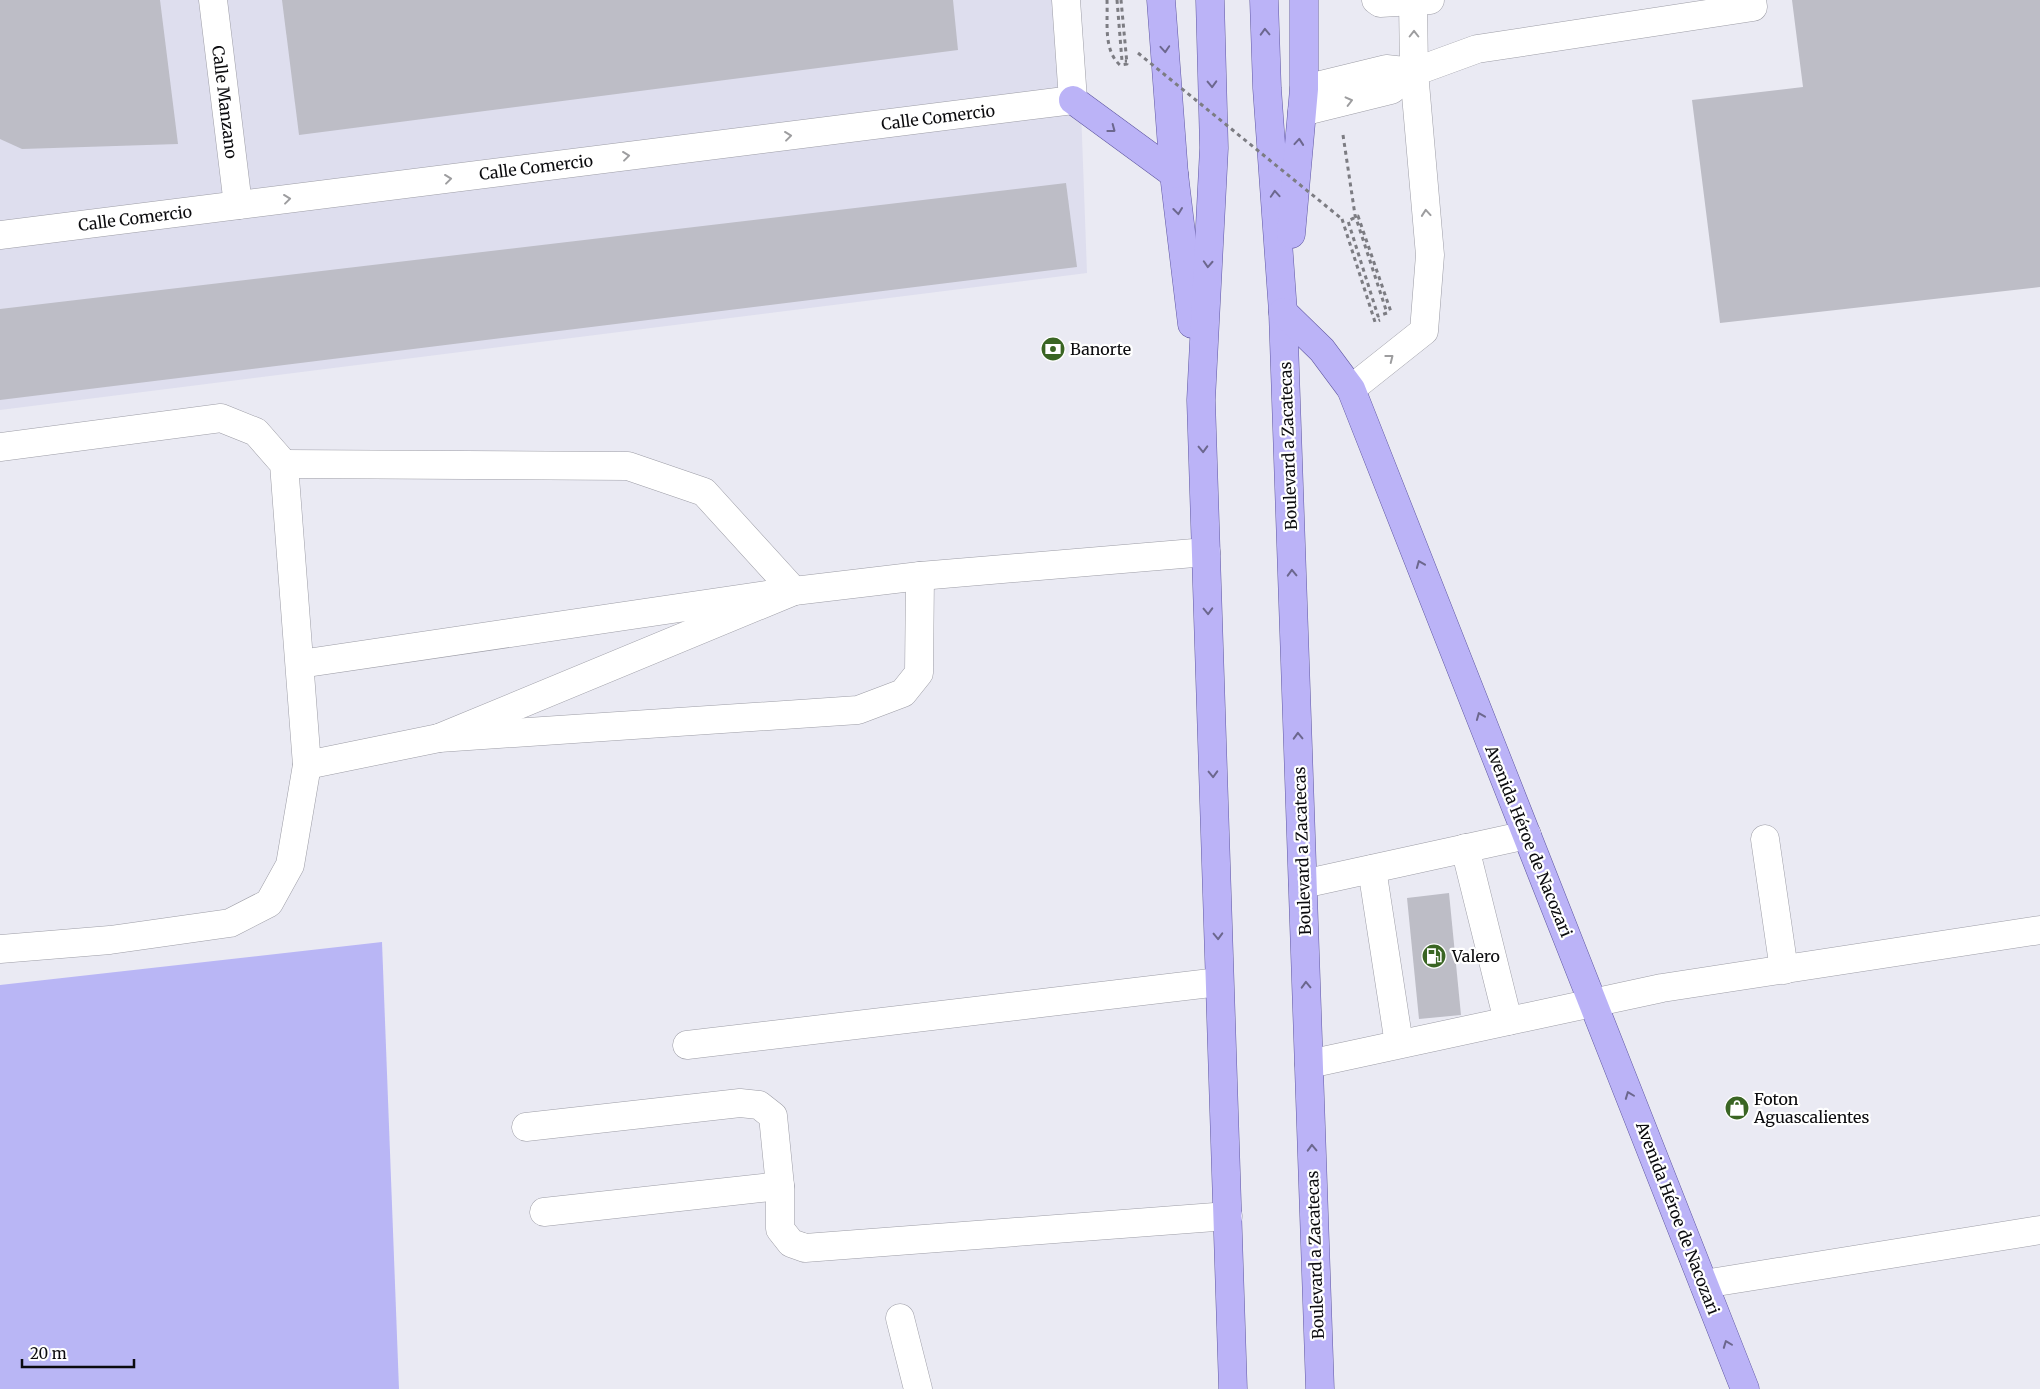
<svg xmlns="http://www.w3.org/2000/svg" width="2040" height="1389" viewBox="0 0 2040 1389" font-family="Merriweather,serif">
<rect width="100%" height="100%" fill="#eaeaf3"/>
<path fill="#dedeee" d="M 0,0 L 1077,0 L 1087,273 L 0,410 Z"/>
<path fill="#b9b6f5" d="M 382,942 L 399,1389 L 0,1389 L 0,985 Z"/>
<g fill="#bdbdc6">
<path d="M 0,0 L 160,0 L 178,144 L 22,149 L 0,139 Z"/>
<path d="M 282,0 L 953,0 L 958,50 L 299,135 Z"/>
<path d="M 1792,0 L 2040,0 L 2040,287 L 1720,323 L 1692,100 L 1803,87 Z"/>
<path d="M 1066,183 L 1077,267 L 0,400 L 0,309 Z"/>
<path d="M 1449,893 L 1461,1015 L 1419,1019 L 1407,898 Z"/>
</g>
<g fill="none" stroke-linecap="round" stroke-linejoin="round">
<defs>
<g id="minor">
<path d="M 213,0 L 238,205"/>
<path d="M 1376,0 L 1380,3 L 1430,0"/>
<path d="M 1304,89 L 1386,69 L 1414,72"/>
<path d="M 1302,112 L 1391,90 L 1414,72 L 1477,49 L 1753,7 L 1752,0"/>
<path d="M 0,235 L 1073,100 L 1066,0"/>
<path d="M 1351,389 L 1424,331 L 1430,255 L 1414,72 L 1413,0"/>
<path d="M 0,447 L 221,418 L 256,432 L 284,464 L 307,765 L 290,865 L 269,903 L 230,923 L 110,940 L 0,949"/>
<path d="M 284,464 L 628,466 L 704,492 L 794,591 L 439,738"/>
<path d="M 300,664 L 794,591 L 920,576 L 1206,552"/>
<path d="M 307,765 L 439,738 L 858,710 L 903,693 L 919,673 L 920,576"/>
<path d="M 1765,839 L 1784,970"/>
<path d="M 1465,848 L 1508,1021"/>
<path d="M 1372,869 L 1399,1044"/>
<path d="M 1303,884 L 1527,835"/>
<path d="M 687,1045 L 1219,982"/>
<path d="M 1309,1064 L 1662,988 L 2040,930"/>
<path d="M 526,1127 L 740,1103 L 759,1105 L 773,1116 L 780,1186 L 780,1229 L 791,1243 L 805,1248 L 1228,1216"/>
<path d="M 544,1212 L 780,1186"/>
<path d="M 1704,1284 L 2040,1230"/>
<path d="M 900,1318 L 918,1389"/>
</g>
<g id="major">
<path d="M 1161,0 L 1174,174 L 1192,324"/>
<path d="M 1210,0 L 1214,148 L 1201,400 L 1233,1389"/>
<path d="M 1264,0 L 1267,88 L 1283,312 L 1320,1389"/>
<path d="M 1073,100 L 1174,174"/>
<path d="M 1291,234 L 1304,89 L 1304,0"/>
<path d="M 1283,312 L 1322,350 L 1351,389 L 1745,1389"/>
</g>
</defs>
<use href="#minor" stroke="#9d9da6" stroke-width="29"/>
<use href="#major" stroke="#6058a2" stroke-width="29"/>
<g stroke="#7c7c82" stroke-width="3" stroke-dasharray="4 4" stroke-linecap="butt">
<path d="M 1107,0 C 1108,22 1103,50 1120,65 L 1127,64 L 1121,0"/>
<path d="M 1117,0 L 1122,61 L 1127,61"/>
<path d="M 1343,135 L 1355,215 L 1387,313 L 1378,316 L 1348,221 L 1358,216 L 1391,312"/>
<path d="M 1342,219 L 1375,322 L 1380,320"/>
</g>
<use href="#minor" stroke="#fff" stroke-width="28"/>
<use href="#major" stroke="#bbb3f7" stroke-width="28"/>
<path stroke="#7c7c82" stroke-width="3" stroke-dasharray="4 4" stroke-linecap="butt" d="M 1138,53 L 1342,219"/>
</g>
<defs><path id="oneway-chevron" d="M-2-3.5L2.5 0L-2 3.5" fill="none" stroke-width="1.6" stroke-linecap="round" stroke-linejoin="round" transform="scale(1.25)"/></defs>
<g stroke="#6c678e">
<use href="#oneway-chevron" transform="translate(1265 32) rotate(-92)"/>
<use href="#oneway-chevron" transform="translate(1165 49) rotate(86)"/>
<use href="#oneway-chevron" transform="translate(1212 84) rotate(88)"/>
<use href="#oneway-chevron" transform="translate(1112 129) rotate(37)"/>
<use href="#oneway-chevron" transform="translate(1299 142) rotate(-85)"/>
<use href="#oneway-chevron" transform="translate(1275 194) rotate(-94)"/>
<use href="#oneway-chevron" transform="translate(1178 211) rotate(83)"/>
<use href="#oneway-chevron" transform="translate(1208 264) rotate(93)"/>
<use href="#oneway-chevron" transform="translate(1203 449) rotate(88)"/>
<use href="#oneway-chevron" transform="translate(1420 564) rotate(-112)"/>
<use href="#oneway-chevron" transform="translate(1292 573) rotate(-92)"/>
<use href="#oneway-chevron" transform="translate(1208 611) rotate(88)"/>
<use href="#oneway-chevron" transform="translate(1480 716) rotate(-112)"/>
<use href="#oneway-chevron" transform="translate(1298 736) rotate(-92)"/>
<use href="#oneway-chevron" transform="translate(1213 774) rotate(88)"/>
<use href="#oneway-chevron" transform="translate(1218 936) rotate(88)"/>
<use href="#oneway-chevron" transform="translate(1306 985) rotate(-92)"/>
<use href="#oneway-chevron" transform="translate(1629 1095) rotate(-111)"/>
<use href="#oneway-chevron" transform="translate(1312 1148) rotate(-92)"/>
<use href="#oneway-chevron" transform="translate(1727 1344) rotate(-111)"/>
</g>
<g stroke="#9d9d9f">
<use href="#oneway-chevron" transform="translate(1414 34) rotate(-90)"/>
<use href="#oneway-chevron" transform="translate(1349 101) rotate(-14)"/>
<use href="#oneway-chevron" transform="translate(788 136) rotate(-7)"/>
<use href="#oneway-chevron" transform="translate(626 156) rotate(-7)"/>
<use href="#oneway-chevron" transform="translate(448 179) rotate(-7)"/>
<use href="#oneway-chevron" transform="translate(287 199) rotate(-7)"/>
<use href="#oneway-chevron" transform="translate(1426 213) rotate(-95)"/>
<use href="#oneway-chevron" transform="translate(1390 358) rotate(-38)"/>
</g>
<defs>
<symbol id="bank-disc" viewBox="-11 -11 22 22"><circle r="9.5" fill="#3a6523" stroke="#fff"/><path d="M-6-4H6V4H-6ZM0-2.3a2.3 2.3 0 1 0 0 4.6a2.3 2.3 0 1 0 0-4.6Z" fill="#fff"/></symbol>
<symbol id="fuel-disc" viewBox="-11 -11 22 22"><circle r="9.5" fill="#3a6523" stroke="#fff"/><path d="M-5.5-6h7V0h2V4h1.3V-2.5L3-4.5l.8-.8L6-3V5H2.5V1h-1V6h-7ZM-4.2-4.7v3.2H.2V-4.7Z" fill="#fff"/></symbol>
<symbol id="shop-disc" viewBox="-11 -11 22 22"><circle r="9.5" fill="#3a6523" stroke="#fff"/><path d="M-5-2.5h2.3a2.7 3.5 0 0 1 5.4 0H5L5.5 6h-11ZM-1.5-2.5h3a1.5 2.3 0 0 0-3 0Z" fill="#fff"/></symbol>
</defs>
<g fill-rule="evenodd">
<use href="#bank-disc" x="1039" y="335" width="28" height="28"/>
<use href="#fuel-disc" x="1420" y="942" width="28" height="28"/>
<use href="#shop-disc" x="1723" y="1094" width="28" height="28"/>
</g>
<g text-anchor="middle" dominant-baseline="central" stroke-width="4.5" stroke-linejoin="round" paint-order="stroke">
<g font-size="16" fill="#0b0b0e" stroke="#fff">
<text transform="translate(225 102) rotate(83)">Calle Manzano</text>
<text transform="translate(938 117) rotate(-7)">Calle Comercio</text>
<text transform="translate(536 167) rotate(-7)">Calle Comercio</text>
<text transform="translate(135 218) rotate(-7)">Calle Comercio</text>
<text transform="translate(1288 446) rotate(-92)">Boulevard a Zacatecas</text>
<text transform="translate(1529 841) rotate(68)">Avenida Héroe de Nacozari</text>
<text transform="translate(1302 851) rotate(-92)">Boulevard a Zacatecas</text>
<text transform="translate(1678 1218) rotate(69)">Avenida Héroe de Nacozari</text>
<text transform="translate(1315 1255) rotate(-92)">Boulevard a Zacatecas</text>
</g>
<g font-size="16" fill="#0b0b0e" stroke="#fff" text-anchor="start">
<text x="1070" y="349">Banorte</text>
<text x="1452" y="956">Valero</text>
<text x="1754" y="1099">Foton<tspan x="1754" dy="18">Aguascalientes</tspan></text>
</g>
</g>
<path d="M22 1359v8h112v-8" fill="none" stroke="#0b0b0e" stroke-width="2.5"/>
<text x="30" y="1359" font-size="15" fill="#0b0b0e" stroke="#ffffff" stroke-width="4" paint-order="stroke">20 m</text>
</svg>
